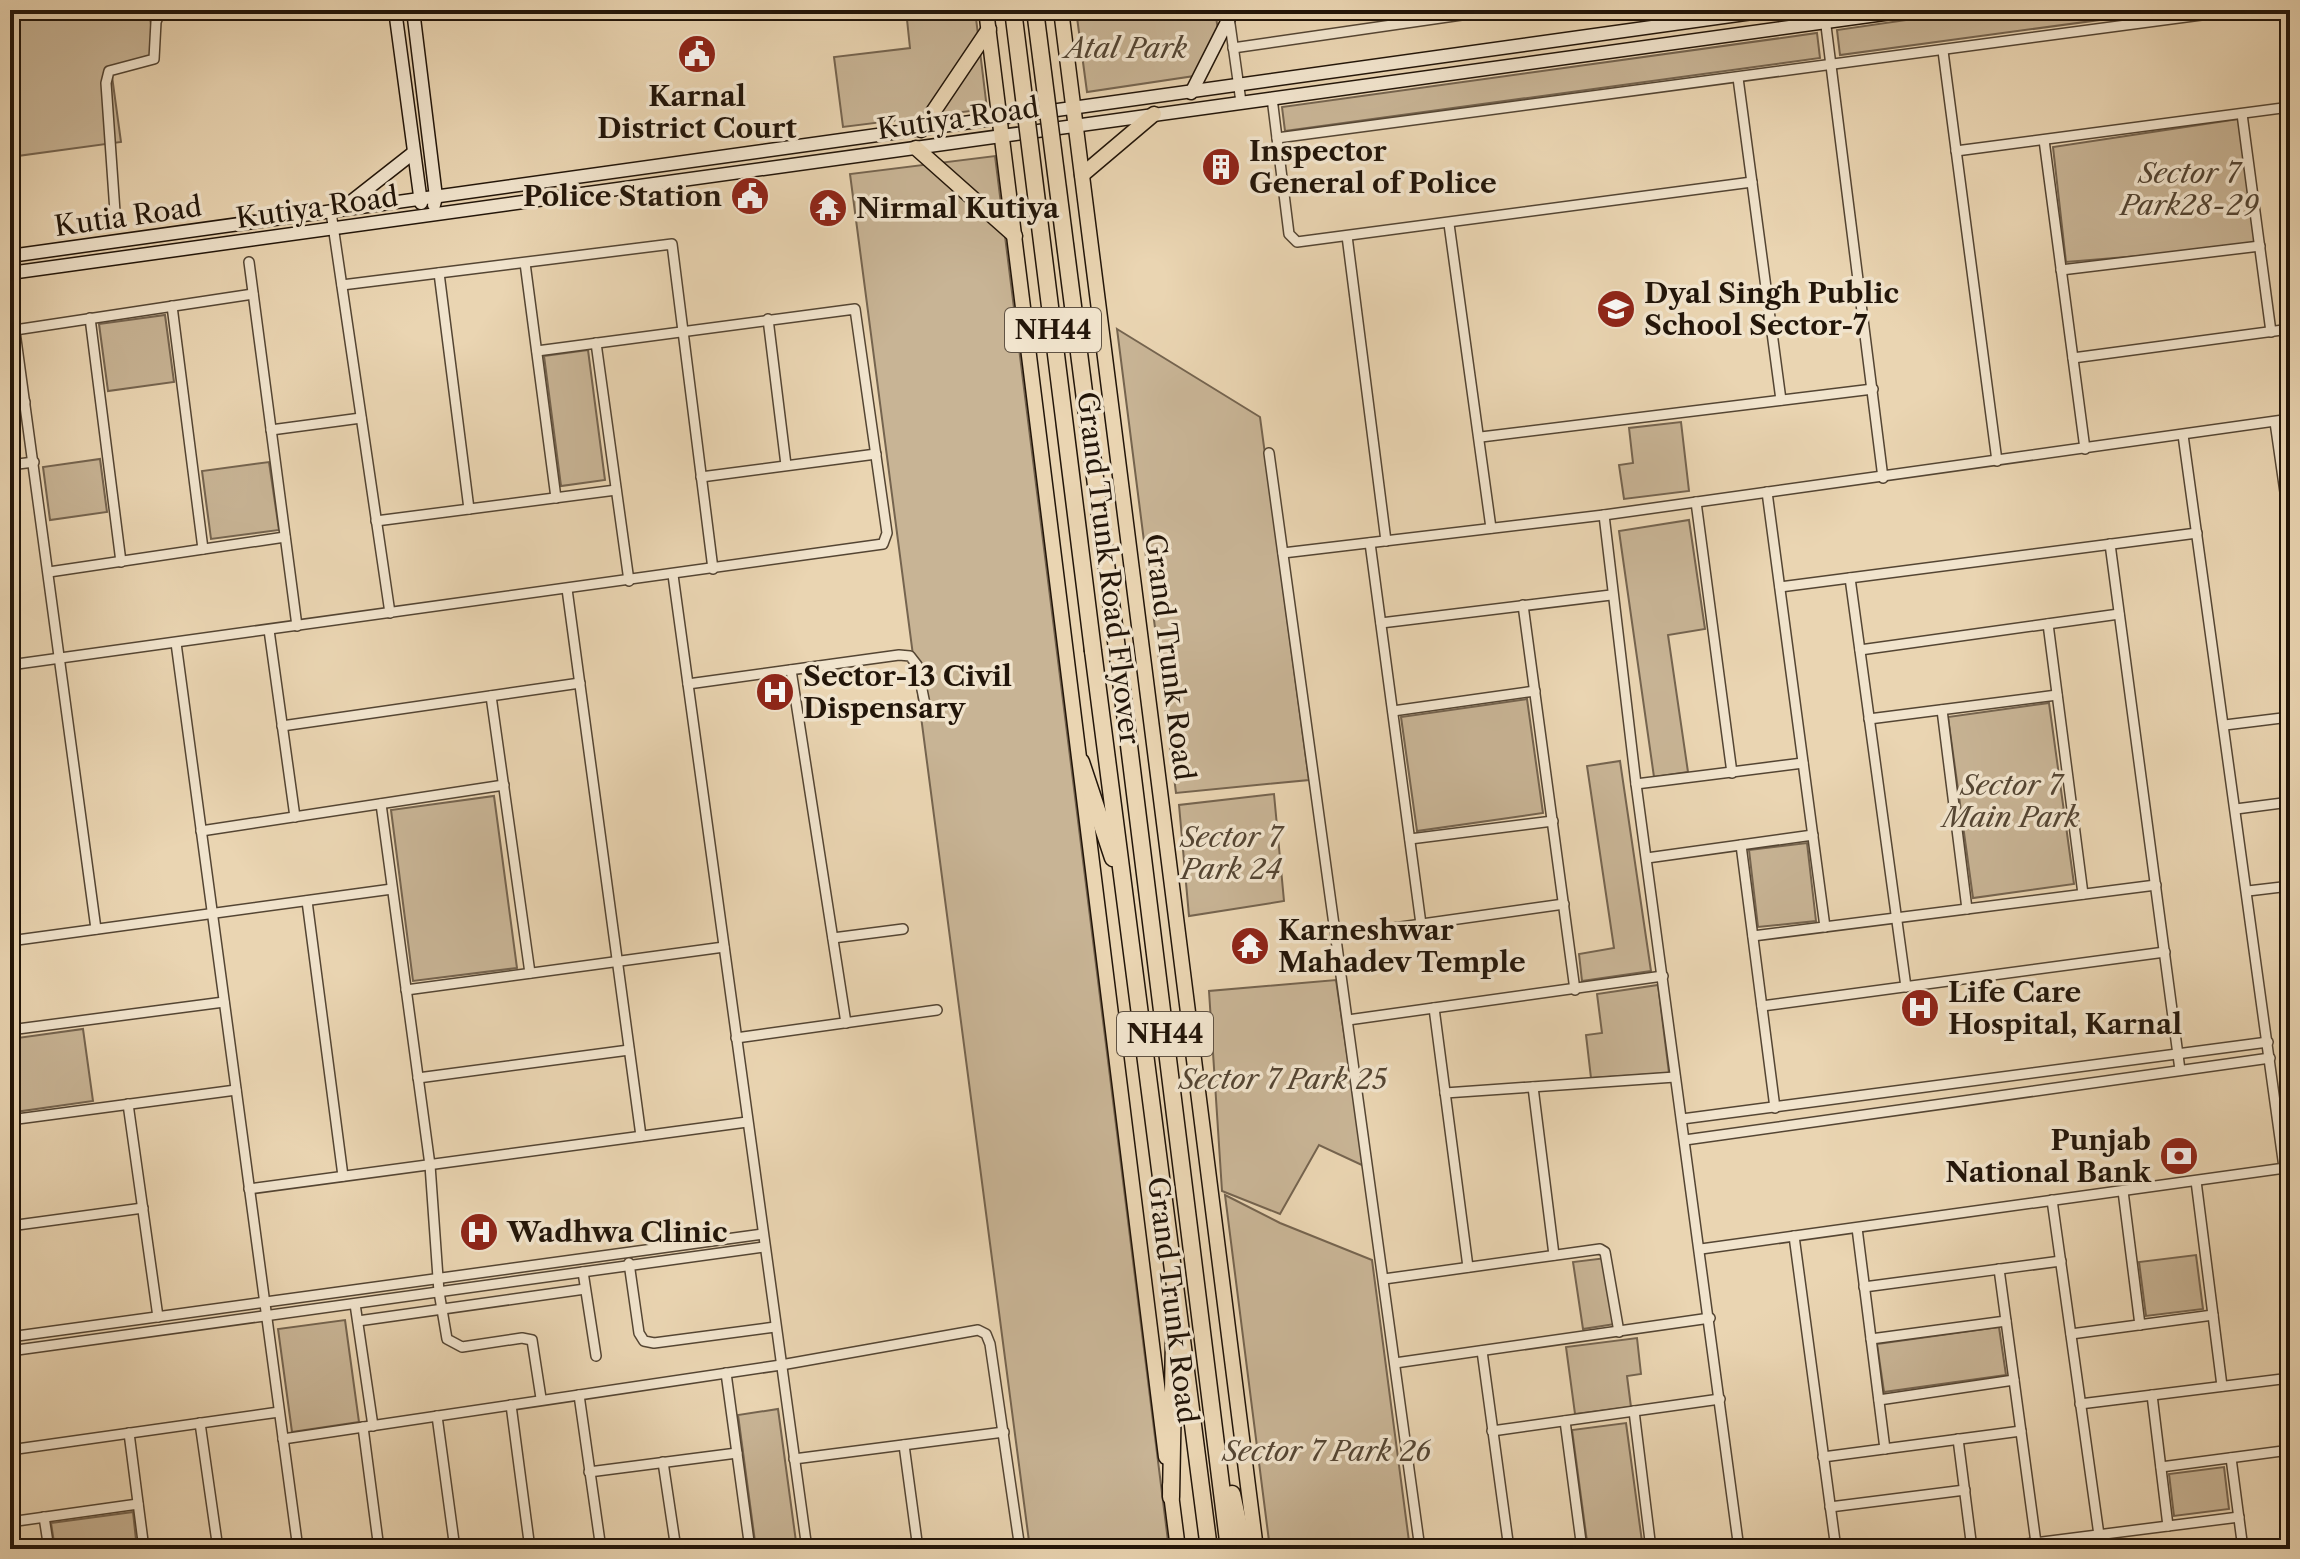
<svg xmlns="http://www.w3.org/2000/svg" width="2300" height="1559" viewBox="0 0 2300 1559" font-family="'Libre Caslon Text',serif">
<rect width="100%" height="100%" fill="#ead5b2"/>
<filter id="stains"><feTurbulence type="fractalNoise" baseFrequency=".0025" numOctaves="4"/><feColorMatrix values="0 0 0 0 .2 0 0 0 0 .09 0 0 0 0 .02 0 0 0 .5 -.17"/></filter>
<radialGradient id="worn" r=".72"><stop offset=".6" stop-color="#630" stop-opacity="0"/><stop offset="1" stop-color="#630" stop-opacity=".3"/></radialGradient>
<g fill="#c8b495" stroke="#75644f" stroke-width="2">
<path d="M 10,10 L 149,10 L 156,62 L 111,69 L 121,142 L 10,157 Z"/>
<path d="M 906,10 L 975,10 L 987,109 L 843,127 L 834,57 L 910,48 Z"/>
<path d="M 1076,10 L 1215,10 L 1218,30 L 1194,76 L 1087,92 Z"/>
<path d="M 1975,10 L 2174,10 L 1840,55 L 1837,30 Z"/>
<path d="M 1817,33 L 1820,58 L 1285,131 L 1282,107 Z"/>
<path d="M 2245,118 L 2260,246 L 2066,262 L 2053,147 Z"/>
<path d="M 995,156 L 1169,1549 L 1030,1549 L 850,174 Z"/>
<path d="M 165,315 L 174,382 L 108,391 L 99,324 Z"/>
<path d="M 1117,329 L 1260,417 L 1309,780 L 1176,793 Z"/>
<path d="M 588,350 L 605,480 L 561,486 L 544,356 Z"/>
<path d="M 1681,422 L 1689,491 L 1624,499 L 1619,465 L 1633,463 L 1629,428 Z"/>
<path d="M 100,459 L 107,512 L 50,520 L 43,467 Z"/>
<path d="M 269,462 L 279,530 L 211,539 L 202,471 Z"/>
<path d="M 1689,520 L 1705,629 L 1668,635 L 1688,772 L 1654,777 L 1619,531 Z"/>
<path d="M 1527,699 L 1543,813 L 1417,831 L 1401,717 Z"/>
<path d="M 2049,703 L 2074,884 L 1973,898 L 1948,717 Z"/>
<path d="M 1620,761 L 1651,971 L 1582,981 L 1579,954 L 1614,948 L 1587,766 Z"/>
<path d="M 1274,794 L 1284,901 L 1189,916 L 1179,805 Z"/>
<path d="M 494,796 L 517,968 L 413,981 L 391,810 Z"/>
<path d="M 1807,843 L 1816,921 L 1758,927 L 1749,850 Z"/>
<path d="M 1336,980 L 1364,1166 L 1319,1145 L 1280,1214 L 1222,1191 L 1209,991 Z"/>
<path d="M 1658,985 L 1669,1073 L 1591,1078 L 1586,1035 L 1602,1033 L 1597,994 Z"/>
<path d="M 83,1029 L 93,1101 L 15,1112 L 10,1039 Z"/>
<path d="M 1225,1195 L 1280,1223 L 1372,1260 L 1410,1549 L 1270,1549 Z"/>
<path d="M 2196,1255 L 2203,1309 L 2146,1316 L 2139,1262 Z"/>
<path d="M 1606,1258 L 1615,1324 L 1583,1329 L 1573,1262 Z"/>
<path d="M 345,1320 L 359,1422 L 292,1432 L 278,1329 Z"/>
<path d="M 1999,1327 L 2006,1375 L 1884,1392 L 1877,1344 Z"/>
<path d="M 1637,1338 L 1641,1374 L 1627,1376 L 1631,1407 L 1575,1414 L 1566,1347 Z"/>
<path d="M 778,1409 L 797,1549 L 756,1549 L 738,1415 Z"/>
<path d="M 1626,1423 L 1643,1549 L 1588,1549 L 1572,1430 Z"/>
<path d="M 2224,1467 L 2229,1509 L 2174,1516 L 2169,1474 Z"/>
<path d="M 133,1512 L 137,1549 L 55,1549 L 51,1523 Z"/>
</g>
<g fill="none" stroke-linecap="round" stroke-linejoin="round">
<defs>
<g id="street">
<path d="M 1228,10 L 1241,102"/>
<path d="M 1824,10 L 1883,478"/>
<path d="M 1233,48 L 1496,10"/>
<path d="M 1943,51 L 1997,461"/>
<path d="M 1738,78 L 1781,400"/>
<path d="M 1272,98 L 1289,234 L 1297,242 L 1752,182"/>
<path d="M 2242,114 L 2271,332"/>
<path d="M 1277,138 L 2239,10"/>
<path d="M 2044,140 L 2085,449"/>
<path d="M 1956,151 L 2290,107"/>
<path d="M 115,212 L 106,83 L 109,71 L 154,59 L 156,22 L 161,10"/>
<path d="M 331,212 L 390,613"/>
<path d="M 1449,224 L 1491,528"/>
<path d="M 1347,236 L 1386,541"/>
<path d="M 249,262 L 297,626"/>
<path d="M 525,263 L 556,498"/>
<path d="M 2061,270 L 2260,246"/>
<path d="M 439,273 L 469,509"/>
<path d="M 342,285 L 672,244 L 713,569"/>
<path d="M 10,295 L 96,929"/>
<path d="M 172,306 L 203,549"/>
<path d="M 90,318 L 121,562"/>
<path d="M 768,319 L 786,465"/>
<path d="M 15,330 L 253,294"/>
<path d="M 596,343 L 629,581"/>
<path d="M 2073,358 L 2290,329"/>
<path d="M 10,404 L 25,402"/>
<path d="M 2275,422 L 2290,527"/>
<path d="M 271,430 L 361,418"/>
<path d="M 2183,435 L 2290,1211"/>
<path d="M 1481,437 L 1873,389"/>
<path d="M 1269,453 L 1420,1549"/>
<path d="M 10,465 L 34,462"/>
<path d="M 701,477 L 876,454"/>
<path d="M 1767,492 L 1825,927"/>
<path d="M 1696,502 L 1732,773"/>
<path d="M 1604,515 L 1636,784 L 1739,1549"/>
<path d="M 376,521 L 616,490"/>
<path d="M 1370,543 L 1421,924"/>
<path d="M 2110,544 L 2180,1070"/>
<path d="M 1283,553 L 1604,515 L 2290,419"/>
<path d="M 49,572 L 285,537"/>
<path d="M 673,575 L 807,1549"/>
<path d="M 1850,578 L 1906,987"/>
<path d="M 1780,587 L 2197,533"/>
<path d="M 567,589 L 641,1136"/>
<path d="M 1523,605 L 1575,990"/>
<path d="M 1381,623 L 1611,595"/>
<path d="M 2048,624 L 2083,894"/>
<path d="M 269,630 L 295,817"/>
<path d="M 176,643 L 298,1549"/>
<path d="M 1860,650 L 2119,614"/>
<path d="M 10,665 L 883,544 L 887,533 L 855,309 L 537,351"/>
<path d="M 791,670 L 846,1023"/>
<path d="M 688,684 L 899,655 L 910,656 L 917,665 L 927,714"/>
<path d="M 491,696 L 530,973"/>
<path d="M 1942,710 L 1967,909"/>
<path d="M 1393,711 L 1535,691"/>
<path d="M 1869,719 L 2057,695"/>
<path d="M 2225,725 L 2290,717"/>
<path d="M 282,726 L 580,683"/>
<path d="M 1636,784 L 1803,763"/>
<path d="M 381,804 L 430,1165 L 439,1292 L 447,1339 L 462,1347 L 522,1338 L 532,1340 L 541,1398"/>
<path d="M 2236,809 L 2290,802"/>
<path d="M 201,831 L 504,785"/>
<path d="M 1410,839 L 1553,821"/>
<path d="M 1741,845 L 1775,1108"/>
<path d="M 1647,858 L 1813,835"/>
<path d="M 2248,891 L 2290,886"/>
<path d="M 307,901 L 343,1176"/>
<path d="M 10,916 L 14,941"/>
<path d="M 1337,936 L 1564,904"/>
<path d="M 1753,936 L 2156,885"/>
<path d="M 833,938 L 903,929"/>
<path d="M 10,941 L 392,889"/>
<path d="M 406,990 L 724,947"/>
<path d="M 1762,1006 L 2165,952"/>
<path d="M 1434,1008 L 1468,1267"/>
<path d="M 1348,1020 L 1663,976"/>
<path d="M 10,1030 L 224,1002"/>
<path d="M 736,1038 L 937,1010"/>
<path d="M 418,1078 L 629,1050"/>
<path d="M 1533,1087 L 1554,1255"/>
<path d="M 1445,1093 L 1675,1077"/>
<path d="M 128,1104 L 158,1317"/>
<path d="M 1682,1119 L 2268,1042"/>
<path d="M 10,1120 L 236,1090"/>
<path d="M 1685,1140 L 2270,1058"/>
<path d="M 2196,1181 L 2222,1386"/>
<path d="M 249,1189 L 747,1122"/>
<path d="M 2123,1191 L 2140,1325"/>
<path d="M 2052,1200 L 2099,1535"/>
<path d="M 10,1226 L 143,1208"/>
<path d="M 1857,1228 L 1885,1449"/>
<path d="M 1794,1236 L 1836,1549"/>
<path d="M 1701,1249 L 2285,1168"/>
<path d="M 629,1263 L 639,1333 L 644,1341 L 654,1343 L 775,1327"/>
<path d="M 1999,1269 L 2036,1543"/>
<path d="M 583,1272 L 596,1356"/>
<path d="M 1384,1279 L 1600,1249 L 1605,1252 L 1619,1332"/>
<path d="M 1864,1287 L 2061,1261"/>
<path d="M 355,1304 L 373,1426"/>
<path d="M 358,1321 L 585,1289"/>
<path d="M 2071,1334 L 2213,1315"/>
<path d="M 10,1337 L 763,1234"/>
<path d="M 1871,1339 L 2006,1321"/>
<path d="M 10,1351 L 764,1247"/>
<path d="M 1482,1351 L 1509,1549"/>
<path d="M 1395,1363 L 1710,1318"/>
<path d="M 726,1373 L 750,1549"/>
<path d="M 579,1395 L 601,1549"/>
<path d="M 2152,1395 L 2168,1526"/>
<path d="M 1879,1400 L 2014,1380"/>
<path d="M 2080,1404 L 2290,1378"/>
<path d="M 511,1405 L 530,1549"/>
<path d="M 1634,1411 L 1651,1549"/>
<path d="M 437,1416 L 455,1549"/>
<path d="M 1565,1421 L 1582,1549"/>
<path d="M 200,1423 L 218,1549"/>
<path d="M 363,1427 L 379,1549"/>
<path d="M 1492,1431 L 1720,1399"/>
<path d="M 129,1433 L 144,1549"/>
<path d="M 283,1439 L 781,1365 L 978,1330 L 986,1334 L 990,1344 L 1020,1549"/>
<path d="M 1958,1439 L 1972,1549"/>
<path d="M 904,1445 L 918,1549"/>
<path d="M 10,1450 L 279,1412"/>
<path d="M 1823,1457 L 2021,1431"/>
<path d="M 2231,1458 L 2243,1549"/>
<path d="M 794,1459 L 1004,1432"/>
<path d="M 663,1462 L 676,1549"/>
<path d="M 2161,1467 L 2290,1450"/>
<path d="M 589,1472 L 737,1453"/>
<path d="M 1830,1507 L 1965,1490"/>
<path d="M 44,1517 L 49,1549"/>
<path d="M 10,1522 L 138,1504"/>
<path d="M 1987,1549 L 2239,1517"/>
</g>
<g id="secondary">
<path d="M 395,10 L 421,203"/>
<path d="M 413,10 L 436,197 L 434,205"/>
<path d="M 1191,93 L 1229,18"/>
<path d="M 343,208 L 413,153"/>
<path d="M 10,256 L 1774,10"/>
<path d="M 10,273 L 1913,10"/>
</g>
<g id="primary">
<path d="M 986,10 L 1166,1457"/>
<path d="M 1061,10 L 1256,1549"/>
<path d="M 921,130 L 989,29"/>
<path d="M 916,148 L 1015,236"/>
<path d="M 1082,175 L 1154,114"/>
<path d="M 1170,1486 L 1178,1549"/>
</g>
<g id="highway">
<path d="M 1117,649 L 1229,1549"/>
<path d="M 1093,651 L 1209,1549"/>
<path d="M 1081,762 L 1113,858"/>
<path d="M 1232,1494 L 1244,1549"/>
<path d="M 1171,1497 L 1174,1339"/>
</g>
</defs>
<use href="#street" stroke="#544533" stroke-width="12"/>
<use href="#secondary" stroke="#221509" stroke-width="15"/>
<use href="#primary" stroke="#221509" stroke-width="17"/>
<use href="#highway" stroke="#221509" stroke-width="19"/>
<use href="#street" stroke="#f1e4cd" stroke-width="9"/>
<use href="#secondary" stroke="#f1e4cd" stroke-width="12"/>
<use href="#primary" stroke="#ead5b2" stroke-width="14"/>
<use href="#highway" stroke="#ead5b2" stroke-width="16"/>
<defs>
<g id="highway-bridge">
<path d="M 1013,10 L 1093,651"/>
<path d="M 1035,10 L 1117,649"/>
</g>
</defs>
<use href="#highway-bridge" stroke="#221509" stroke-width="19" stroke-linecap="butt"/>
<use href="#highway-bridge" stroke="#ead5b2" stroke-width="16"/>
</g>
<defs>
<symbol id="civic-disc" viewBox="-11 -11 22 22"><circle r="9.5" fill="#8f2418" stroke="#f1e4cd"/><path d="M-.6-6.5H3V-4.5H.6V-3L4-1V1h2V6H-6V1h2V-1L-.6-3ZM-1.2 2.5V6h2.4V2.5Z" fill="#fff"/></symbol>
<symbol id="building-disc" viewBox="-11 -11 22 22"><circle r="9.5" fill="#8f2418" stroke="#f1e4cd"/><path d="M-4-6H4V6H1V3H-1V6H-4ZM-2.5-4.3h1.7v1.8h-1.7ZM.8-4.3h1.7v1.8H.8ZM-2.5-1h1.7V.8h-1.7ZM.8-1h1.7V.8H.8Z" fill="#fff"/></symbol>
<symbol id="temple-disc" viewBox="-11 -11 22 22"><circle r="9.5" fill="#8f2418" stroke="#f1e4cd"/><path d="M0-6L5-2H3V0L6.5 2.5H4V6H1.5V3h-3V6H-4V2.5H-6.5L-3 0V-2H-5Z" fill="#fff"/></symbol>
<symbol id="school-disc" viewBox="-11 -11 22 22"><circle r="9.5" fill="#8f2418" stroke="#f1e4cd"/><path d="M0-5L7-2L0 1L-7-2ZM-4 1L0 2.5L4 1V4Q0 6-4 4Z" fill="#fff"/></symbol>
<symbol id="hospital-disc" viewBox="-11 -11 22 22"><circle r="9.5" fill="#8f2418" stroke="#f1e4cd"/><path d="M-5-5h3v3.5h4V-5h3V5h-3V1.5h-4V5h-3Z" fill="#fff"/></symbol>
<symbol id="bank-disc" viewBox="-11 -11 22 22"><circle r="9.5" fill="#8f2418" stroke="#f1e4cd"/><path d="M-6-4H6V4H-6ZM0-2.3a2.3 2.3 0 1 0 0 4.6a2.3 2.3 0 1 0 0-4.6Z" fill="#fff"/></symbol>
</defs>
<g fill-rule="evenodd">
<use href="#civic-disc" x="675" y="32" width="44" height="44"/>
<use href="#building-disc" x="1199" y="145" width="44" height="44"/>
<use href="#civic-disc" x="728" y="174" width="44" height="44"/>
<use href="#temple-disc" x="806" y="186" width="44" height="44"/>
<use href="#school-disc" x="1594" y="287" width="44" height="44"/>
<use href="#hospital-disc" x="753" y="670" width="44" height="44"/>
<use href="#temple-disc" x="1228" y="924" width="44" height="44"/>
<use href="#hospital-disc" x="1898" y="986" width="44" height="44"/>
<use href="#bank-disc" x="2157" y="1134" width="44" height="44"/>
<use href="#hospital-disc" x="457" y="1210" width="44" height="44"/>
</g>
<g text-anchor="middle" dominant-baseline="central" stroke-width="7" stroke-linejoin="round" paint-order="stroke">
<g fill="#f1e4cd" stroke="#605344" stroke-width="2">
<rect x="1005" y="308" width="96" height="44" rx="6"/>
<rect x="1117" y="1012" width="96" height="44" rx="6"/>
</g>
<g font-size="26" font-weight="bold" fill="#221509">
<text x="1053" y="330">NH44</text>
<text x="1165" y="1034">NH44</text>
</g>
<g font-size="28" font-style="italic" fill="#544533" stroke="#f1e4cd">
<text x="1126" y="48">Atal Park</text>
<text x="2189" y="173">Sector 7<tspan x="2189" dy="32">Park28-29</tspan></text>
<text x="2011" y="785">Sector 7<tspan x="2011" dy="32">Main Park</tspan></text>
<text x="1231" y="837">Sector 7<tspan x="1231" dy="32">Park 24</tspan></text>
<text x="1283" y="1079">Sector 7 Park 25</text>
<text x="1327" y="1451">Sector 7 Park 26</text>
</g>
<g font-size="28" font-weight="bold" fill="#221509" stroke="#f1e4cd" text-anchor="start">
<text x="697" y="96" text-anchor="middle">Karnal<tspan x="697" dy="32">District Court</tspan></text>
<text x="1249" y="151">Inspector<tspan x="1249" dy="32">General of Police</tspan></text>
<text x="722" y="196" text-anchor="end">Police Station</text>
<text x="856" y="208">Nirmal Kutiya</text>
<text x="1644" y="293">Dyal Singh Public<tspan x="1644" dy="32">School Sector-7</tspan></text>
<text x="803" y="676">Sector-13 Civil<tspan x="803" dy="32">Dispensary</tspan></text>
<text x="1278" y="930">Karneshwar<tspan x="1278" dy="32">Mahadev Temple</tspan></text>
<text x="1948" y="992">Life Care<tspan x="1948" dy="32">Hospital, Karnal</tspan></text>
<text x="2151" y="1140" text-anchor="end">Punjab<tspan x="2151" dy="32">National Bank</tspan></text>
<text x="507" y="1232">Wadhwa Clinic</text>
</g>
<g font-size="28" fill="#221509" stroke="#f1e4cd">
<text transform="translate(958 118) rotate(-8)">Kutiya Road</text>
<text transform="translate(317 207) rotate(-8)">Kutiya Road</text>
<text transform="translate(128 216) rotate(-8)">Kutia Road</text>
<text transform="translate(1109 568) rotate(83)">Grand Trunk Road Flyover</text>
<text transform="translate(1170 657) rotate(83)">Grand Trunk Road</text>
<text transform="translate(1173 1300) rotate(83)">Grand Trunk Road</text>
</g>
</g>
<rect width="2300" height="1559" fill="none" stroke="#ead5b2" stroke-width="40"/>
<rect x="12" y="12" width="2276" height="1535" fill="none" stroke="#221509" stroke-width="4"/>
<rect x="20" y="20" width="2260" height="1519" fill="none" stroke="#221509" stroke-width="2"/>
<rect width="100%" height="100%" filter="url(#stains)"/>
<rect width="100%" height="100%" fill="url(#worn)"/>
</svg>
